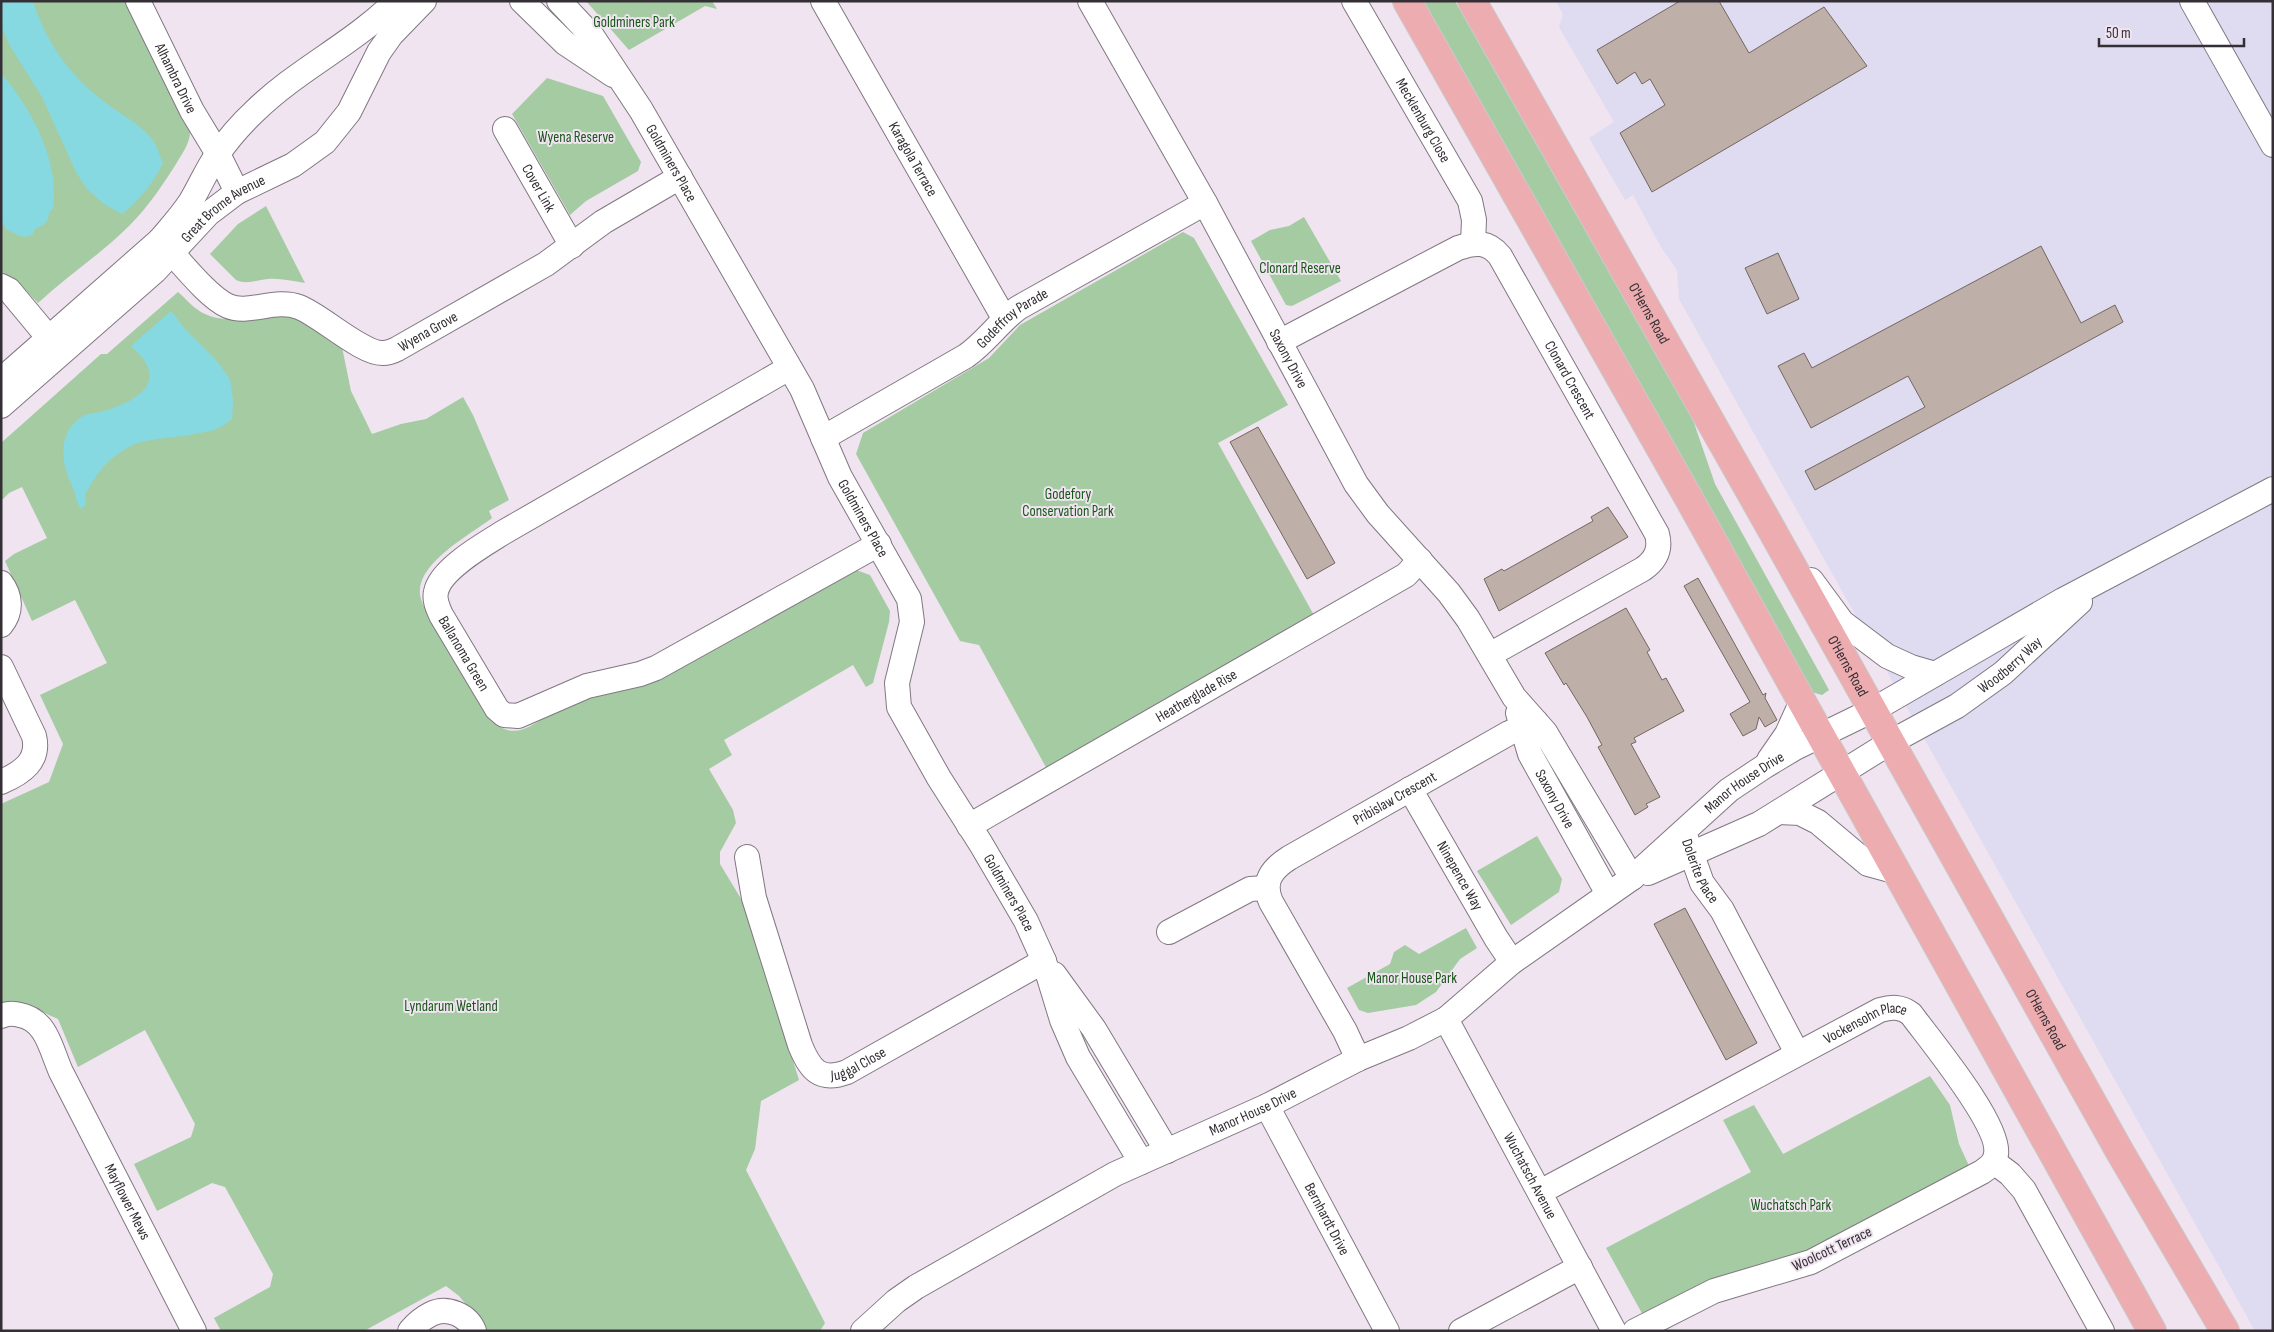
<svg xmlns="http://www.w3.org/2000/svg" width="2274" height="1332" viewBox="0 0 2274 1332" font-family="'Sofia Sans Condensed',sans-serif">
<rect width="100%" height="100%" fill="#efe4f0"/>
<path fill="#dfdbf0" d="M 1556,1 L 2273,1 L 2273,1331 L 2255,1331 L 1679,299 L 1677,270 L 1661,247 L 1633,195 L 1625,200 L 1589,138 L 1614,122 L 1559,27 L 1563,14 Z"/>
<g fill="#a5cba3">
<path d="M 1,1 L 126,1 L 190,129 C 191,143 182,153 176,164 C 162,186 148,207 129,226 C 101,254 67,276 38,303 L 15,279 L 1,272 Z"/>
<path d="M 586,1 L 712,1 L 717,9 L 705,6 L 629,50 Z"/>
<path d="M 1412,1 L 1455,1 L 1693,420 L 1715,484 L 1829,690 L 1822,695 L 1804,690 Z"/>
<path d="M 547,78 L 603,96 L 641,162 L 638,171 L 586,201 L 570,215 L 512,114 Z"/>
<path d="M 266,206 L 305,283 C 292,281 280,278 268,279 C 256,280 247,285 236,280 L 210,254 L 238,224 Z"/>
<path d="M 1304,217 L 1341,281 L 1292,306 L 1286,305 L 1251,241 L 1270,230 L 1289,226 Z"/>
<path d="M 1183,232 L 1194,238 L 1288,405 L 1218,443 L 1315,617 L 1048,771 L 979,645 L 960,641 L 856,454 L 863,433 L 989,358 L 1020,325 Z"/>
<path d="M 178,292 C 186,299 195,310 205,314 C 232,327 264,310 293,317 C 311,321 327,337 342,347 L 351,391 L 372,434 L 401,424 L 426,419 L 463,397 L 473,415 L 509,500 L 489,511 L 492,518 C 470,535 416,563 420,595 C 421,601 425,608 427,613 L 484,711 C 510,745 526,729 556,710 L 856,570 L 870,575 L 890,611 L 889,622 L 873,683 L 866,687 L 853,665 L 724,740 L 732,755 L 709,769 L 733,810 L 736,823 L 720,852 L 720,864 L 743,902 L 799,1080 L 761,1101 L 755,1149 L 746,1170 L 825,1323 L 820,1331 L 488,1331 L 459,1296 L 446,1286 L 364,1331 L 221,1331 L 214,1318 L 270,1287 L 273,1274 L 225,1187 L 212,1183 L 157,1211 L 134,1164 L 191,1137 L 195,1124 L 145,1030 L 78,1067 L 58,1019 L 24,1004 L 1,1004 L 1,804 L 49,782 L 63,744 L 40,695 L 107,663 L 75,600 L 32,621 L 5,561 L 14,554 L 47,538 L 22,487 L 9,493 L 1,501 L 1,443 L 101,354 L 107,354 Z"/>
<path d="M 1537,836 L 1562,879 L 1559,892 L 1511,925 L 1477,871 Z"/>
<path d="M 1466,928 L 1477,948 L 1460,959 L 1436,992 L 1416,1005 L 1368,1013 L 1359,1010 L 1347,988 L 1390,964 L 1394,952 L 1405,945 L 1419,954 Z"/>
<path d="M 1930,1076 L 1950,1105 L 1959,1144 L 1970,1168 L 1815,1252 L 1644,1317 L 1606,1248 L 1751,1172 L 1723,1120 L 1754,1105 L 1783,1154 Z"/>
</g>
<g fill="#86d9e0">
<path d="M 1,1 L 33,1 C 46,43 71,77 106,103 C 121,115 143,125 154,142 C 158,148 160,157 163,163 C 152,185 140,199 122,214 L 104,204 L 87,189 L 77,174 L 42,97 L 10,46 L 1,26 Z"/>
<path d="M 1,73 C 31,108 60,161 53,208 L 49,212 C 49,222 45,225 35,229 L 32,235 L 23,237 L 7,230 L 1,221 Z"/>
<path d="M 171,311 L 185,329 L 216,360 L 230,379 L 233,400 L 232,419 C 217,431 212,431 194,434 C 175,438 145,438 129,447 C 109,457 94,476 85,495 L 86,504 L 81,509 C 75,500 75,490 70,481 C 60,459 59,430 83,416 C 88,413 95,413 101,412 C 118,407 155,394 149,371 C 147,361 138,353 131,346 Z"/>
</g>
<g fill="#bfafa9" stroke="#746660">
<path d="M 1680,1 L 1719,1 L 1749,53 L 1824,7 L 1867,66 L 1652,192 L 1620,133 L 1665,105 L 1650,79 L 1642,84 L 1635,72 L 1617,84 L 1597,50 Z"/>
<path d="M 2041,246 L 2081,323 L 2115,305 L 2123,322 L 1815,490 L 1805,471 L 1925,407 L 1908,376 L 1811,428 L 1778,366 L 1804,353 L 1812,368 Z"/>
<path d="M 1778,253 L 1799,299 L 1767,314 L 1745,268 Z"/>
<path d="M 1258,427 L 1335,563 L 1307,579 L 1230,442 Z"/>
<path d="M 1608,507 L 1628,537 L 1499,611 L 1484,579 L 1502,569 L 1504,571 L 1593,521 L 1591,517 Z"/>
<path d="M 1698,578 L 1763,695 L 1766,693 L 1765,698 L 1777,720 L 1765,727 L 1759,717 L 1756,729 L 1743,736 L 1730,714 L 1750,702 L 1684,586 Z"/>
<path d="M 1626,608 L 1650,650 L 1647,652 L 1662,680 L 1666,678 L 1684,711 L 1634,738 L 1636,742 L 1631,744 L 1660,797 L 1646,804 L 1648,807 L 1635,815 L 1598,747 L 1602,745 L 1587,717 L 1566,683 L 1564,685 L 1545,653 Z"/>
<path d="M 1685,908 L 1757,1043 L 1726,1060 L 1654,924 Z"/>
</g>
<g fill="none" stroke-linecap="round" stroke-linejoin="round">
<defs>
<g id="minor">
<path id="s1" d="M 138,1 L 192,111 L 218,154 L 237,192"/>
<path d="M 522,1 L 565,43 L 613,75"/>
<path id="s2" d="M 559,1 L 592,36 L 641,110 L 802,389 L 840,477 L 909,599 L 912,622 L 897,683 L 899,707 L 939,778 L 981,844 L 1026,921 L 1044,961 L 1062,1020 L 1078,1057 L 1141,1162"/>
<path id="s3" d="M 823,1 L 1004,318"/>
<path id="s4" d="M 1090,1 L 1205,203 L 1356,484 L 1378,514 L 1449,593 L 1468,619 L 1514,697 L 1545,732 L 1632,878"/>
<path id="s5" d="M 1354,1 L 1470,201 L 1474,220 L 1473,243"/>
<path d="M 2192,1 L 2273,145"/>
<path id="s6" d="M 505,129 L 572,246"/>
<path id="s7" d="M 160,240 C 177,257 207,297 228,306 C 248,315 275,298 299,307 C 322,316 362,354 383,353 C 387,353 393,351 397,349 L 546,264 L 603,222 L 680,177"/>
<path d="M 1,286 L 9,290 L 58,349"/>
<path id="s8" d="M 1279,342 L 1458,248 C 1475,242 1488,241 1500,256 L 1657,534 C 1661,549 1656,560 1643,569 L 1491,654"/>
<path id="s9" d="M 789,368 L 504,532 C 485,544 440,569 436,592 C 434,600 438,608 441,615 L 497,709 L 504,715 L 518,716 L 587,686 L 640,674 L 656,668 L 879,544"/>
<path d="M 1,380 L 160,240 C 171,227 182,215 191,201 C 200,186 207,169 217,155 C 228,139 241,124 255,111 C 298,69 353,44 396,1"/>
<path id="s10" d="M 1,406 L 155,271 L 208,214 L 237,192 L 293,165 L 325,142 L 349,112 L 379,52 L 391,35 L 424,1"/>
<path id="s11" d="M 823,438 L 966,356 C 986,342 999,322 1018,308 L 1205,203"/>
<path d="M 1811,580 L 1842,622 L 1887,656 L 1911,667 L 1935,674"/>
<path d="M 1,583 C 11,596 12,612 1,625"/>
<path d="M 1,667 L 34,736 C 40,761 22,773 1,782"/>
<path id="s12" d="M 1518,713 L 1530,754 L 1608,894"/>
<path d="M 1769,760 L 1787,734 L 1801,703"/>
<path id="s13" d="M 1410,789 L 1496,938 L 1512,962"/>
<path d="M 1779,812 L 1800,813 L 1818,822 L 1868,864 L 1897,872"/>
<path id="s14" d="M 969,826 L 1406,575 L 1420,560"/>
<path id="s15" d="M 1686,838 L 1702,883 L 1722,910 L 1797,1053"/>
<path id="s16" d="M 747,857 L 754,898 L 800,1045 C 810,1070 820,1082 847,1072 L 1044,961"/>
<path id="s17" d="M 1648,873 L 1759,824 L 1891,742 L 1957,706 L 2003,673 L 2080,602"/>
<path d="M 1169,932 L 1250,889 L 1266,888"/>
<path d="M 1054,974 L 1094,1029 L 1167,1151"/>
<path id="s18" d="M 1,1016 C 8,1013 13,1013 20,1015 C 47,1020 51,1050 61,1072 L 194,1331"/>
<path id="s19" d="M 1446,1019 L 1614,1331"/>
<path id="s20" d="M 1358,1059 L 1345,1031 L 1271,902 C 1262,881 1272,869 1289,858 L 1509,733 L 1536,722"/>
<path id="s21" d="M 1267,1106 L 1387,1331"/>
<path d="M 1994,1162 L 2010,1174 L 2024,1190 L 2102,1331"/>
<path id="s22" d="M 1540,1192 L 1880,1010 C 1891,1007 1901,1006 1911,1014 C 1930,1040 2001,1125 1996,1154 C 1995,1163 1989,1167 1982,1172 L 1811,1262 L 1714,1291 L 1635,1331"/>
<path d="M 410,1331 C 416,1324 423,1318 431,1314 C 447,1306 468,1315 474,1331"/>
<path id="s23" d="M 863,1331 L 896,1301 L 916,1287 L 1115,1174 L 1267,1106 L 1358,1059 L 1409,1038 L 1446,1019 L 1512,962 L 1632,878 L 1729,790 L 1765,766 L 1795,748 L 1873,710 L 2063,600 L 2273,489"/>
<path d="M 1461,1331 L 1580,1267"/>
</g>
<g id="major">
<path d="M 1407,1 L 1692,504 L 2152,1331"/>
<path id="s24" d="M 1472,1 L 1764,516 L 2120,1152 L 2225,1331"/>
</g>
</defs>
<use href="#minor" stroke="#817782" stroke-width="26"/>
<use href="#major" stroke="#cac9ca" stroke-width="30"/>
<use href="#minor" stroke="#fff" stroke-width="24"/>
<use href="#major" stroke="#edacaf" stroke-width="28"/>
</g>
<g text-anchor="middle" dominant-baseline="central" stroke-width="4" stroke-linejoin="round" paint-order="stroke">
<g font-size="15" fill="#185619" stroke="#efe4f0">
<text x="634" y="22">Goldminers Park</text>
<text x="576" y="137">Wyena Reserve</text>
<text x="1300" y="268">Clonard Reserve</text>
<text x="1068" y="494">Godefory<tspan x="1068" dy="17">Conservation Park</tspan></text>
<text x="1412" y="978">Manor House Park</text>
<text x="451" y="1006">Lyndarum Wetland</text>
<text x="1791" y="1205">Wuchatsch Park</text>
</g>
<g font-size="15" fill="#332f34" stroke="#efe4f0">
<text stroke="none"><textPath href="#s1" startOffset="86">Alhambra Drive</textPath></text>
<text stroke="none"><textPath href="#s5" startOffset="138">Mecklenburg Close</textPath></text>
<text stroke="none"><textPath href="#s3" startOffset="182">Karagola Terrace</textPath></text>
<text stroke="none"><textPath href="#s2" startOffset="198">Goldminers Place</textPath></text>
<text stroke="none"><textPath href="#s6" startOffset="68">Cover Link</textPath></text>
<text stroke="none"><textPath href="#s10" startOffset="298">Great Brome Avenue</textPath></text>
<text stroke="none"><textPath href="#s24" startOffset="359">O'Herns Road</textPath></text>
<text stroke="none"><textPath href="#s11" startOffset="225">Godeffroy Parade</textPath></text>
<text stroke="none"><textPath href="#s7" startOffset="314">Wyena Grove</textPath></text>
<text stroke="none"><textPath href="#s4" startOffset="409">Saxony Drive</textPath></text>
<text stroke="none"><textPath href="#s8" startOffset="391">Clonard Crescent</textPath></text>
<text stroke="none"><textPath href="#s2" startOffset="602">Goldminers Place</textPath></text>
<text stroke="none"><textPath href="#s9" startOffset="490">Ballanoma Green</textPath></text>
<text stroke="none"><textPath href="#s17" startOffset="419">Woodberry Way</textPath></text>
<text stroke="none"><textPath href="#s24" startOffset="764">O'Herns Road</textPath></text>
<text stroke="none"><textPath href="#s14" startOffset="262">Heatherglade Rise</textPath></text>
<text stroke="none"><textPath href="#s23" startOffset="1045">Manor House Drive</textPath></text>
<text stroke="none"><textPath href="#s20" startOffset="354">Pribislaw Crescent</textPath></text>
<text stroke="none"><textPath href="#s12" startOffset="94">Saxony Drive</textPath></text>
<text stroke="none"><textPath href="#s15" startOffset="36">Dolerite Place</textPath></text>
<text stroke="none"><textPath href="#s13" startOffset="100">Ninepence Way</textPath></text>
<text stroke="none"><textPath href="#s2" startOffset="1021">Goldminers Place</textPath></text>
<text stroke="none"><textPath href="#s24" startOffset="1169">O'Herns Road</textPath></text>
<text stroke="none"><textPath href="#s22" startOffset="368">Vockensohn Place</textPath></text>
<text stroke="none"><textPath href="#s16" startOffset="272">Juggal Close</textPath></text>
<text stroke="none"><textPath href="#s23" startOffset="449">Manor House Drive</textPath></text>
<text stroke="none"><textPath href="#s19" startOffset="178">Wuchatsch Avenue</textPath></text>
<text stroke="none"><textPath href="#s18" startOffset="239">Mayflower Mews</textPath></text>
<text stroke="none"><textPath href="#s21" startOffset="128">Bernhardt Drive</textPath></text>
<text transform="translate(1832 1249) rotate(-25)">Woolcott Terrace</text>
</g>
</g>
<rect width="2274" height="1332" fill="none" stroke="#332f34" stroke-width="5"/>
<path d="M2099 38v8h145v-8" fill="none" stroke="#332f34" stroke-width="2.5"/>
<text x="2106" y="38" font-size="15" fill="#332f34" stroke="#efe4f0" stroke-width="4" paint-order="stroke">50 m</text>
</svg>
